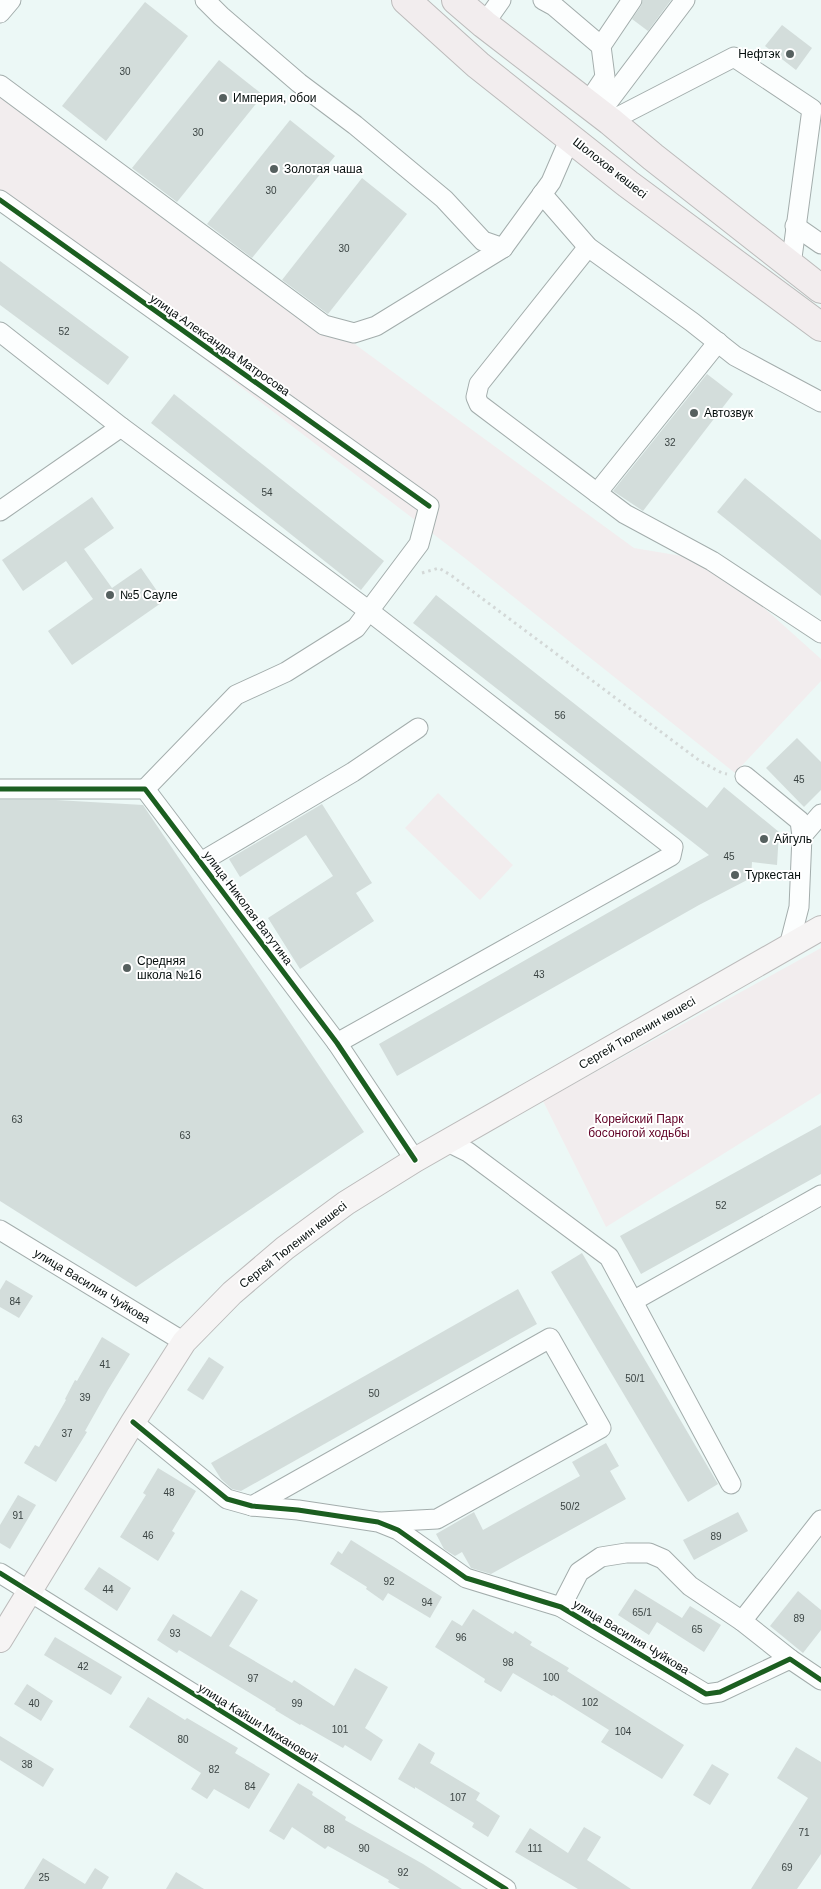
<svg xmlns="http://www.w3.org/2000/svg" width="821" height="1889" viewBox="0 0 821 1889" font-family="Arial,sans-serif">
<rect width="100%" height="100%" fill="#ecf8f6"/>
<g fill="#f2edee">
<path d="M 0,85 L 634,548 L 712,561 L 821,659 L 821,681 L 735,773 L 466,559 L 0,203 Z"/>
<path d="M 438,793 L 513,865 L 480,900 L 405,828 Z"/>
<path d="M 821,948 L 821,1093 L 606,1227 L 543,1101 Z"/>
</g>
<g fill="#d3dddb">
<path d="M 643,0 L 671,0 L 648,31 L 632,19 L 641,6 Z"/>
<path d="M 145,2 L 188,36 L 106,141 L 62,106 Z"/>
<path d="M 782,25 L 812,48 L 796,70 L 765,46 Z"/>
<path d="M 219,60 L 263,95 L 177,202 L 132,168 Z"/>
<path d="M 290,120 L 335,156 L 252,258 L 207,224 Z"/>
<path d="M 362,178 L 407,214 L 328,314 L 282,280 Z"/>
<path d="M 0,261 L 129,357 L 108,385 L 0,305 Z"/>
<path d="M 707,374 L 733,394 L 643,511 L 613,491 Z"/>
<path d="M 174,394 L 384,561 L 361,590 L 151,423 Z"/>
<path d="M 745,478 L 821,540 L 821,596 L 717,512 Z"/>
<path d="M 92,497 L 114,528 L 84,549 L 112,588 L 141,568 L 164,601 L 72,665 L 48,631 L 93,599 L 66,561 L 23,591 L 2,560 Z"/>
<path d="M 436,595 L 707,808 L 724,787 L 779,832 L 777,865 L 752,862 L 751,878 L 699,905 L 397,1076 L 379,1044 L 709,855 L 413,623 Z"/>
<path d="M 797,738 L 821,762 L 821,790 L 804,807 L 766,768 Z"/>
<path d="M 0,800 L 56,800 L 143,805 L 364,1132 L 136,1287 L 0,1201 Z"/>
<path d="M 322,804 L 372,883 L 356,893 L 374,921 L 300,969 L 268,918 L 333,876 L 306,835 L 240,877 L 229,859 Z"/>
<path d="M 821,1125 L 821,1174 L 641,1274 L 620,1236 Z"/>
<path d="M 582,1253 L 718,1484 L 688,1502 L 551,1272 Z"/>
<path d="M 6,1280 L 33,1296 L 19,1318 L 0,1307 L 0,1290 Z"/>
<path d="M 518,1289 L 537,1324 L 241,1491 L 232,1489 L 221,1479 L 211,1463 Z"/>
<path d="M 102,1337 L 130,1354 L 108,1390 L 85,1431 L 87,1432 L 56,1482 L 24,1463 L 35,1445 L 39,1447 L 66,1400 L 65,1399 L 75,1380 L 77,1381 Z"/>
<path d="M 209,1357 L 224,1367 L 203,1400 L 187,1390 Z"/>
<path d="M 606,1443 L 619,1466 L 610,1471 L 626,1499 L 491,1574 L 471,1568 L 462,1552 L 455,1556 L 444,1549 L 436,1534 L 474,1512 L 483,1530 L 580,1476 L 572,1462 Z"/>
<path d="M 158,1468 L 196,1491 L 172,1531 L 175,1533 L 158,1561 L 120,1537 L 146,1495 L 143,1493 Z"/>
<path d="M 18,1495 L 36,1505 L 10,1549 L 0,1543 L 0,1525 Z"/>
<path d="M 738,1512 L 748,1531 L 694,1560 L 683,1540 Z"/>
<path d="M 351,1540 L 442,1597 L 430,1618 L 388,1593 L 383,1601 L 366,1589 L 367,1587 L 330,1564 L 338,1551 L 342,1554 Z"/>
<path d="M 99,1567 L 131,1588 L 117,1611 L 84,1589 Z"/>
<path d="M 635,1589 L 682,1618 L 690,1606 L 721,1625 L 704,1652 L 657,1622 L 649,1635 L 618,1615 Z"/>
<path d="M 241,1590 L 258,1600 L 229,1646 L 292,1683 L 294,1680 L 334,1706 L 355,1668 L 388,1687 L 365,1728 L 383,1740 L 371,1761 L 345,1745 L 343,1748 L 301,1724 L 300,1725 L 275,1710 L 276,1709 L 179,1650 L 177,1653 L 157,1640 L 173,1614 L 211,1637 Z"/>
<path d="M 798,1591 L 821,1610 L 821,1630 L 803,1653 L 770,1626 Z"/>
<path d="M 473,1609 L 513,1634 L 515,1631 L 532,1642 L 530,1645 L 569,1668 L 567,1671 L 684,1745 L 662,1779 L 601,1742 L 609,1730 L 553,1695 L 552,1696 L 513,1673 L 501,1692 L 484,1682 L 485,1679 L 435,1647 L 452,1620 L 462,1626 Z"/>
<path d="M 55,1637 L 122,1677 L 111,1695 L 44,1655 Z"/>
<path d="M 27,1684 L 53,1701 L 41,1721 L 14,1704 Z"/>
<path d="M 148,1697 L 185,1720 L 187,1718 L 238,1748 L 235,1753 L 270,1774 L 249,1809 L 214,1789 L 207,1799 L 191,1789 L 201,1773 L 129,1727 Z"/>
<path d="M 0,1736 L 54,1769 L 43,1787 L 0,1760 Z"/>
<path d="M 419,1743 L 435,1753 L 430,1763 L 480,1793 L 476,1800 L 500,1816 L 488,1837 L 472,1827 L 474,1823 L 415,1787 L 415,1789 L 398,1779 Z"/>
<path d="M 796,1747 L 821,1762 L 821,1854 L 797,1889 L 751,1889 L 808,1798 L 777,1778 Z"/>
<path d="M 712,1764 L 729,1774 L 710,1805 L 693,1795 Z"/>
<path d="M 298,1783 L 313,1792 L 312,1795 L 346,1817 L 345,1820 L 423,1864 L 462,1889 L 400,1889 L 388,1882 L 389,1880 L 328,1846 L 325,1849 L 292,1827 L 284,1840 L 269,1831 Z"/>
<path d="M 584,1827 L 601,1837 L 587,1860 L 631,1889 L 578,1889 L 515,1852 L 530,1828 L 568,1853 Z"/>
<path d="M 43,1858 L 85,1884 L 95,1868 L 109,1877 L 102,1889 L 24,1889 Z"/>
<path d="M 176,1872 L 204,1889 L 166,1889 Z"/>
</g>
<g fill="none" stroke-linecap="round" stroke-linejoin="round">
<defs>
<g id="minor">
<path d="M 205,0 L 221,16 L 299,83 L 355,125 L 444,199 L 483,241 L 503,248"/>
<path d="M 543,0 L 554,6 L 601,46 L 605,77 L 587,104"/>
<path d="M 0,13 L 11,0"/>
<path d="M 484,24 L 501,0"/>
<path d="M 601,46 L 632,0"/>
<path d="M 0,85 L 324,325 L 354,333 L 376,326 L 503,248 L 551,182 L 570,138"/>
<path d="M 599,114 L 685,0"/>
<path d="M 610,121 L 734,57 L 812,109 L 791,265"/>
<path d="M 542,194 L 588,247 L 692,322 L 735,356 L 821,402"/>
<path d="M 0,200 L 429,506 L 419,544 L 356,628 L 286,672 L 236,695 L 145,789"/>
<path d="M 795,226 L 821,244"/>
<path d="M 588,247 L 479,384 L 476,397 L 479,404 L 625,514 L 712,561 L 821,633"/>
<path d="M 0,332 L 121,427 L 369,611 L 673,847 L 671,856 L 337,1043"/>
<path d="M 597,493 L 718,342"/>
<path d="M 0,511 L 121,427"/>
<path d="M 745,776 L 800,821 L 802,836"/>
<path d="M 0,789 L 145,789 L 337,1043 L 415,1160"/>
<path d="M 201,862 L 353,772 L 418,728"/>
<path d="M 789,946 L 799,907 L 802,836 L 821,814"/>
<path d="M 448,1142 L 468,1152 L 609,1257 L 731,1484"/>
<path d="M 0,1230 L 184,1342"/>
<path d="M 633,1301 L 821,1195"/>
<path d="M 133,1422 L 227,1499 L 252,1506 L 298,1510 L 378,1522 L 398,1530 L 466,1578 L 561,1607 L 706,1694 L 720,1692 L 790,1659 L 821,1680"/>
<path d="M 252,1506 L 550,1338 L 601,1428 L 437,1519 L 381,1522"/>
<path d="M 0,1573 L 506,1889"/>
<path d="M 561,1607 L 579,1572 L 601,1557 L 626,1553 L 649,1553 L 663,1559 L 690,1586 L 742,1621 L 790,1659"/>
<path d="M 742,1621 L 821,1520"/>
</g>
<path id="major" d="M 0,1640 L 133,1422 L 184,1342 L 232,1293 L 285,1248 L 346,1203 L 415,1160 L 821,928"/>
<g id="highway">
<path d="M 406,0 L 478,65 L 628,184 L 821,327"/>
<path d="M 456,0 L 484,24 L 610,121 L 653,157 L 821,289"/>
</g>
</defs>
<use href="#minor" stroke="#a3adac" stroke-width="21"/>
<use href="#major" stroke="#bcbbbb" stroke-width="26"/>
<use href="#highway" stroke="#bcbbbb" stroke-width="30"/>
<path stroke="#d3d8d7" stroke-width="3" stroke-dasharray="2.5 4" stroke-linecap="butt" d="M 422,573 L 439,568 L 452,576 L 700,761 L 722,773 L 727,774"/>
<use href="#minor" stroke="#fcfefe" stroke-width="19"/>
<use href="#major" stroke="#f6f4f4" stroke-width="24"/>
<use href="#highway" stroke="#f2edee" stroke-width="28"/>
<defs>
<g id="cycleway">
<path d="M 0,200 L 429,506"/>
<path d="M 0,789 L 145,789 L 337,1043 L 415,1160"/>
<path d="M 133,1422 L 227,1499 L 252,1506 L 298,1510 L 378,1522 L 398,1530 L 466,1578 L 561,1607 L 706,1694 L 720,1692 L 790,1659 L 821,1680"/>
<path d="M 0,1573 L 506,1889"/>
</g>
</defs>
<use href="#cycleway" stroke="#fff" stroke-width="8"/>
<use href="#cycleway" stroke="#1b5e20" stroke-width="5"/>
</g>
<g fill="#56605f" stroke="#fff" stroke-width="2">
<circle cx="790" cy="54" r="5"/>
<circle cx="223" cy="98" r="5"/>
<circle cx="274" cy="169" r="5"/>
<circle cx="694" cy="413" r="5"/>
<circle cx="110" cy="595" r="5"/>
<circle cx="764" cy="839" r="5"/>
<circle cx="735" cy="875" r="5"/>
<circle cx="127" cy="968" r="5"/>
</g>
<g text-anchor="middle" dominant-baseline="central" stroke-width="4" stroke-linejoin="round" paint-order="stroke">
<g font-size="10" fill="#3b4443">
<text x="125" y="71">30</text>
<text x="198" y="132">30</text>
<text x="271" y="190">30</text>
<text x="344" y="248">30</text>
<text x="64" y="331">52</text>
<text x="670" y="442">32</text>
<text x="267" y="492">54</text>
<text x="560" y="715">56</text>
<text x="799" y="779">45</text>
<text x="729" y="856">45</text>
<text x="539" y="974">43</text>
<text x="17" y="1119">63</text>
<text x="185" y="1135">63</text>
<text x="721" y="1205">52</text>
<text x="15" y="1301">84</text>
<text x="105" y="1364">41</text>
<text x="635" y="1378">50/1</text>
<text x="374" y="1393">50</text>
<text x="85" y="1397">39</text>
<text x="67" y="1433">37</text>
<text x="169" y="1492">48</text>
<text x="570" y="1506">50/2</text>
<text x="18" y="1515">91</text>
<text x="148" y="1535">46</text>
<text x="716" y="1536">89</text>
<text x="389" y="1581">92</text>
<text x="108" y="1589">44</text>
<text x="427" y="1602">94</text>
<text x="642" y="1612">65/1</text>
<text x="799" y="1618">89</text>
<text x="697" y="1629">65</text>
<text x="175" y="1633">93</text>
<text x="461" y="1637">96</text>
<text x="508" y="1662">98</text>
<text x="83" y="1666">42</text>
<text x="551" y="1677">100</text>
<text x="253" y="1678">97</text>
<text x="590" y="1702">102</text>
<text x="34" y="1703">40</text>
<text x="297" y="1703">99</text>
<text x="340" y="1729">101</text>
<text x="623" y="1731">104</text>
<text x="183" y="1739">80</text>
<text x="27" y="1764">38</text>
<text x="214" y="1769">82</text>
<text x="250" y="1786">84</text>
<text x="458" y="1797">107</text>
<text x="329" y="1829">88</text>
<text x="804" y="1832">71</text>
<text x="364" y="1848">90</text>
<text x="535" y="1848">111</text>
<text x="787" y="1867">69</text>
<text x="403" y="1872">92</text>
<text x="44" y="1877">25</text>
</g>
<g font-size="12" fill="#050e0d" stroke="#fff" text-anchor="start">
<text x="780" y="54" text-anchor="end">Нефтэк</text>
<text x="233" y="98">Империя, обои</text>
<text x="284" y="169">Золотая чаша</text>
<text x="704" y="413">Автозвук</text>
<text x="120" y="595">№5 Сауле</text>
<text x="774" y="839">Айгуль</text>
<text x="745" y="875">Туркестан</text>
<text x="137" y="961">Средняя<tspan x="137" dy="14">школа №16</tspan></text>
</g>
<g font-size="12" fill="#050e0d" stroke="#fff">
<text transform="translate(610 168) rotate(38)">Шолохов көшесі</text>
<text transform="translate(220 345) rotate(35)">улица Александра Матросова</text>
<text transform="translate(248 908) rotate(53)">улица Николая Ватутина</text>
<text transform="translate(637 1033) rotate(-30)">Сергей Тюленин көшесі</text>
<text transform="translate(293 1245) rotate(-38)">Сергей Тюленин көшесі</text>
<text transform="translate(92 1286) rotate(31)">улица Василия Чуйкова</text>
<text transform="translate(631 1637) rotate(31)">улица Василия Чуйкова</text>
<text transform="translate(258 1723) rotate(32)">улица Кайши Михановой</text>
</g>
<g font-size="12" fill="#610025" stroke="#fff">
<text x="639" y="1119">Корейский Парк<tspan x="639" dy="14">босоногой ходьбы</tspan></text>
</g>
</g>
</svg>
